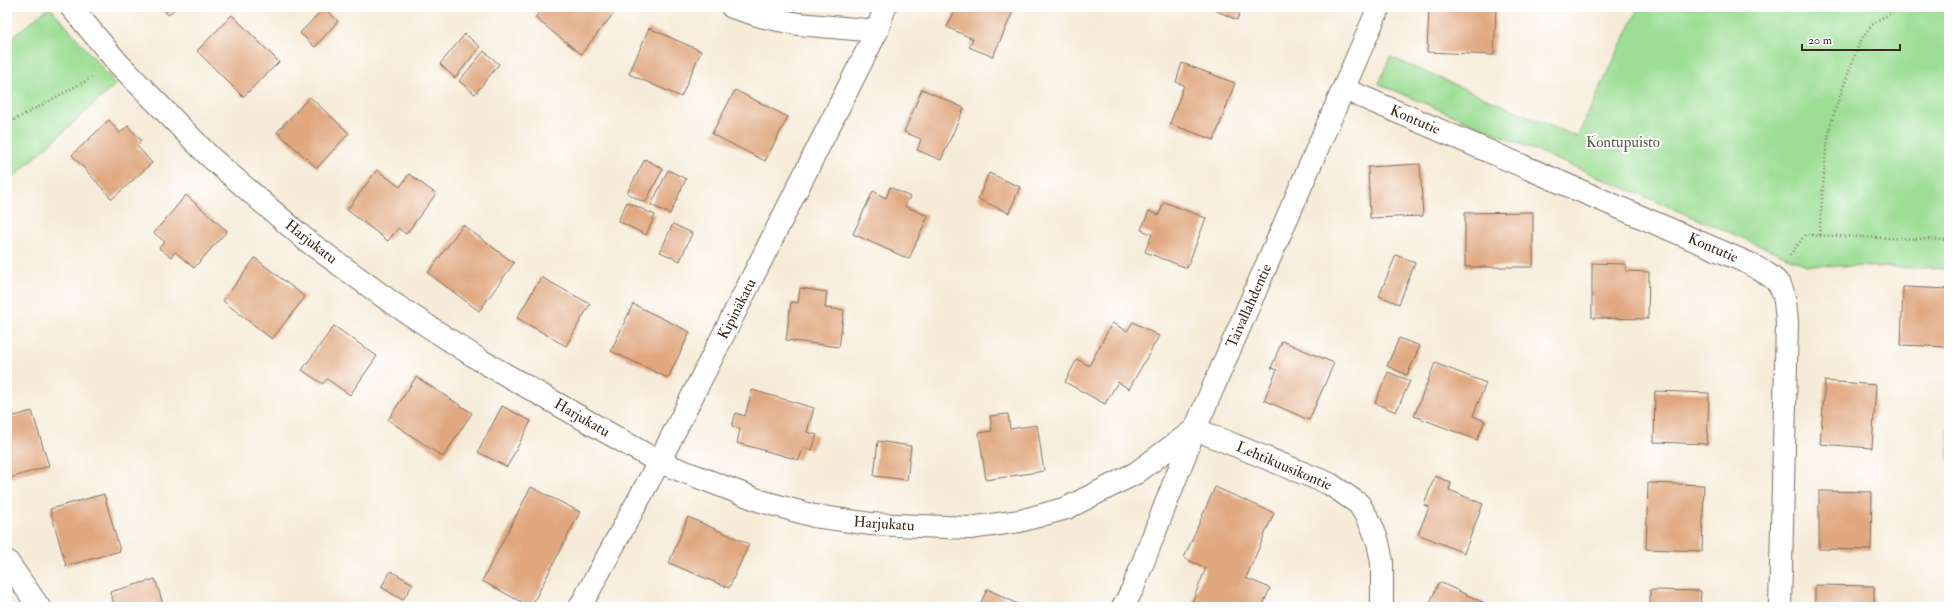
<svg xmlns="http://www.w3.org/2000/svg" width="1956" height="614" viewBox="0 0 1956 614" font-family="'IM FELL Double Pica',serif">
<rect width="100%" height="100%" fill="#fff"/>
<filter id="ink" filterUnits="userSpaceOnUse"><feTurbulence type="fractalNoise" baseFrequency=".025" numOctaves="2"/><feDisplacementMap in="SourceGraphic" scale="8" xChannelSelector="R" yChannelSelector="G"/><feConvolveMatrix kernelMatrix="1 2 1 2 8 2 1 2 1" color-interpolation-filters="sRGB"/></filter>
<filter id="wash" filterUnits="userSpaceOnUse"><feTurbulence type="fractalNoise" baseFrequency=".012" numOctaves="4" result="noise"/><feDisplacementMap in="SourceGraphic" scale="16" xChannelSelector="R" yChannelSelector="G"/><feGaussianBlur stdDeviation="0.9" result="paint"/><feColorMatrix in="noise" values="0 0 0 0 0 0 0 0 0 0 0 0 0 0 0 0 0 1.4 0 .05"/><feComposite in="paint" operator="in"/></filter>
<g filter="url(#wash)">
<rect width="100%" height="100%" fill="#f6ebd8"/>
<g fill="#9dde95" stroke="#6c845a">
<path d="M 50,7 L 116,84 L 7,183 L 7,41 Z"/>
<path d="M 1639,7 L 1949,7 L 1949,269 L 1806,265 L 1379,84 L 1390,57 L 1577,137 Z"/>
</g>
<g id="blocks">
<g fill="#e0a77f">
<path d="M 161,7 L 177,7 L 168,15 Z"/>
<path d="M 543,7 L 609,7 L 615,12 L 581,54 L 535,18 Z"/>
<path d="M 957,7 L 1015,7 L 993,57 L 969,47 L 973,39 L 947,27 Z"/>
<path d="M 1208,7 L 1242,7 L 1237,20 Z"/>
<path d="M 1429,7 L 1496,7 L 1494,55 L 1427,52 Z"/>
<path d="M 324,8 L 338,21 L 315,47 L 300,33 Z"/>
<path d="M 232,15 L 279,62 L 243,97 L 197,51 Z"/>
<path d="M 649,28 L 701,51 L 681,97 L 629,74 Z"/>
<path d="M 465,34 L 480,47 L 455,78 L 440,64 Z"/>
<path d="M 484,51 L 499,64 L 475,94 L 459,81 Z"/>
<path d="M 1182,63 L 1235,83 L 1214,140 L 1170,124 L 1184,85 L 1176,82 Z"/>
<path d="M 922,89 L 964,108 L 941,160 L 917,150 L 921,139 L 904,132 Z"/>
<path d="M 735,90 L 788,117 L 765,161 L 712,134 Z"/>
<path d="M 310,97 L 349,133 L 317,168 L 277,132 Z"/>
<path d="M 109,120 L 120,133 L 128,126 L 141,140 L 137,146 L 152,163 L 112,199 L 72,155 Z"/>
<path d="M 645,159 L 663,169 L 645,203 L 627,193 Z"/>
<path d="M 1420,164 L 1423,216 L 1370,218 L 1368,167 Z"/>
<path d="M 377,170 L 400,187 L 409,174 L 436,194 L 406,234 L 398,228 L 388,241 L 347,210 Z"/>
<path d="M 668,170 L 686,179 L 670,214 L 651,205 Z"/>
<path d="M 989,173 L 1020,187 L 1009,213 L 978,199 Z"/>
<path d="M 890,187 L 910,197 L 905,206 L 928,216 L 909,259 L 853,234 L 873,191 L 886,198 Z"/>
<path d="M 186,195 L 227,231 L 194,268 L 175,252 L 171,257 L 159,248 L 165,242 L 154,233 Z"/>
<path d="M 627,202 L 655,215 L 646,235 L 618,221 Z"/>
<path d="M 1164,202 L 1206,218 L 1187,268 L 1145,252 L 1152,234 L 1141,230 L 1149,211 L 1159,215 Z"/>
<path d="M 1533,212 L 1533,267 L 1465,267 L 1465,213 Z"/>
<path d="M 673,224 L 692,233 L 680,261 L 660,252 Z"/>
<path d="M 463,225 L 514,263 L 479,311 L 428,273 Z"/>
<path d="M 1396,255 L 1415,263 L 1399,304 L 1379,296 Z"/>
<path d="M 255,258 L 305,297 L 272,339 L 223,301 Z"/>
<path d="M 1592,263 L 1626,264 L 1626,271 L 1649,272 L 1648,319 L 1592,318 Z"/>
<path d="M 541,277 L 590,304 L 566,346 L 517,318 Z"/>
<path d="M 1903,287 L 1949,289 L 1949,347 L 1901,345 Z"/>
<path d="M 800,288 L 827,292 L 825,308 L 844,310 L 839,347 L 786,340 L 791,302 L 798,303 Z"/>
<path d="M 633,304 L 690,332 L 668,378 L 611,351 Z"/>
<path d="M 1133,322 L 1159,336 L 1129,389 L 1118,382 L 1105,404 L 1065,382 L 1077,359 L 1089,366 L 1112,323 L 1127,331 Z"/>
<path d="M 334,326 L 377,356 L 350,395 L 327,379 L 323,384 L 302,370 Z"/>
<path d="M 1399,338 L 1420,346 L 1407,375 L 1387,366 Z"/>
<path d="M 1282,341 L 1334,363 L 1309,420 L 1264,400 L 1277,370 L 1271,368 Z"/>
<path d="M 1435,363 L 1486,383 L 1473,416 L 1485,421 L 1477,440 L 1414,416 Z"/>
<path d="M 1388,372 L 1410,381 L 1396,412 L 1375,403 Z"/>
<path d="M 416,377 L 472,413 L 443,457 L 388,420 Z"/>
<path d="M 1825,381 L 1876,385 L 1872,448 L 1820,444 Z"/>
<path d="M 752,390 L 814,408 L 807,432 L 817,435 L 812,450 L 803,448 L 799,460 L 737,443 L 740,429 L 732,426 L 736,413 L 745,416 Z"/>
<path d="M 1655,391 L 1709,393 L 1707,444 L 1654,442 Z"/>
<path d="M 502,406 L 531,421 L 507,467 L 478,452 Z"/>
<path d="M 32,411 L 49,466 L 7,479 L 7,418 Z"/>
<path d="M 1008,414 L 1010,429 L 1037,425 L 1044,471 L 986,480 L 979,433 L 992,431 L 990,416 Z"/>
<rect x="1947" y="427" width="2" height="34"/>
<path d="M 878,441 L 911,446 L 907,480 L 874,476 Z"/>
<path d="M 1435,476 L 1451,483 L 1449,490 L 1483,504 L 1464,553 L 1418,534 L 1429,507 L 1424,505 Z"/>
<path d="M 1648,483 L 1704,485 L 1702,551 L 1646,549 Z"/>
<path d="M 531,487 L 580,512 L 531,607 L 482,581 Z"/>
<path d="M 1215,487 L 1274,513 L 1246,578 L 1270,588 L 1262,607 L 1190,607 L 1206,568 L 1184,558 Z"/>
<path d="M 1819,491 L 1872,492 L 1871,550 L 1819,549 Z"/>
<path d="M 104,494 L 120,551 L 66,566 L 50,509 Z"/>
<path d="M 688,517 L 749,544 L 729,588 L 669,563 Z"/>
<path d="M 391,571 L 413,584 L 403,600 L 381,587 Z"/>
<path d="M 155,579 L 164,607 L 115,607 L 110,592 Z"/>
<path d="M 1439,582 L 1487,604 L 1486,607 L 1428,607 Z"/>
<path d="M 1815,585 L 1874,586 L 1874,607 L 1815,607 Z"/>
<path d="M 987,589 L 1024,607 L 979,607 Z"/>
<path d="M 1650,590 L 1701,591 L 1700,607 L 1650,607 Z"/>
</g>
</g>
</g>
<g filter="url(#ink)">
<use href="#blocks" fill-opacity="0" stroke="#7c6e5f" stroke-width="1"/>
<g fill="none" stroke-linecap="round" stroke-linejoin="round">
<defs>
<g id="minor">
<path d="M 71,7 L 118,63 L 210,157 L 306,240 L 391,302 L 480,360 L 659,462 L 761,501 L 814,516 L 871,524 L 970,528 L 1020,521 L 1067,508 L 1136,473 L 1195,429 L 1330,484 L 1359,504 L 1371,524 L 1378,542 L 1382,562 L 1382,607"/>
<path d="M 732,7 L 764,17 L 798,24 L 877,31"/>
<path d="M 1344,89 L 1748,263 C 1783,282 1784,283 1787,323 L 1780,607"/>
<path d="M 7,561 L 39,607"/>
<path d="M 580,607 L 659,462 L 877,31 L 885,7"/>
<path d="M 1123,607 L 1133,588 L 1195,429 L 1379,7"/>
</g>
</defs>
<use href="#minor" stroke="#7c6e5f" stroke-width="24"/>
<g stroke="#7c6e5f" stroke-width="2.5" stroke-dasharray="1 3" stroke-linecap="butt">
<path d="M 1945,7 L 1949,38"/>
<path d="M 7,124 L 93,77"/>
<path d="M 1819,235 L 1826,151 L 1831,123 L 1840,96 L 1859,44 L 1869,28 L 1878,20 L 1903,7"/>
<path d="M 1790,255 L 1805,235 L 1949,240"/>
</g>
<use href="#minor" stroke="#fff" stroke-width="22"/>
</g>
</g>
<g text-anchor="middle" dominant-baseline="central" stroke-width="4" stroke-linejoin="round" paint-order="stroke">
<g font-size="15" fill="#3b2a1e" stroke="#fff">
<text transform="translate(1415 120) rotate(23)">Kontutie</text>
<text transform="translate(311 242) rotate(38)">Harjukatu</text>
<text transform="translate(1713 248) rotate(23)">Kontutie</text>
<text transform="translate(1249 306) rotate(-66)">Taivallahdentie</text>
<text transform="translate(737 309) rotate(-63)">Kipinäkatu</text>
<text transform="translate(582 418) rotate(30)">Harjukatu</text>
<text transform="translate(1284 466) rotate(23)">Lehtikuusikontie</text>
<text transform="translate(884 524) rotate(4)">Harjukatu</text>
</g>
<g font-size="15" fill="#586042" stroke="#fff">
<text x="1623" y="142">Kontupuisto</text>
</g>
</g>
<rect width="1956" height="614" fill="none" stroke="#fff" stroke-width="24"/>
<path d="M1802 44v6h98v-6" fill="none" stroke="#3b2a1e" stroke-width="2"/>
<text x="1808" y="44" font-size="12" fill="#3b2a1e" stroke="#ffffff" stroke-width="3" paint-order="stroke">20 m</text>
</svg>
